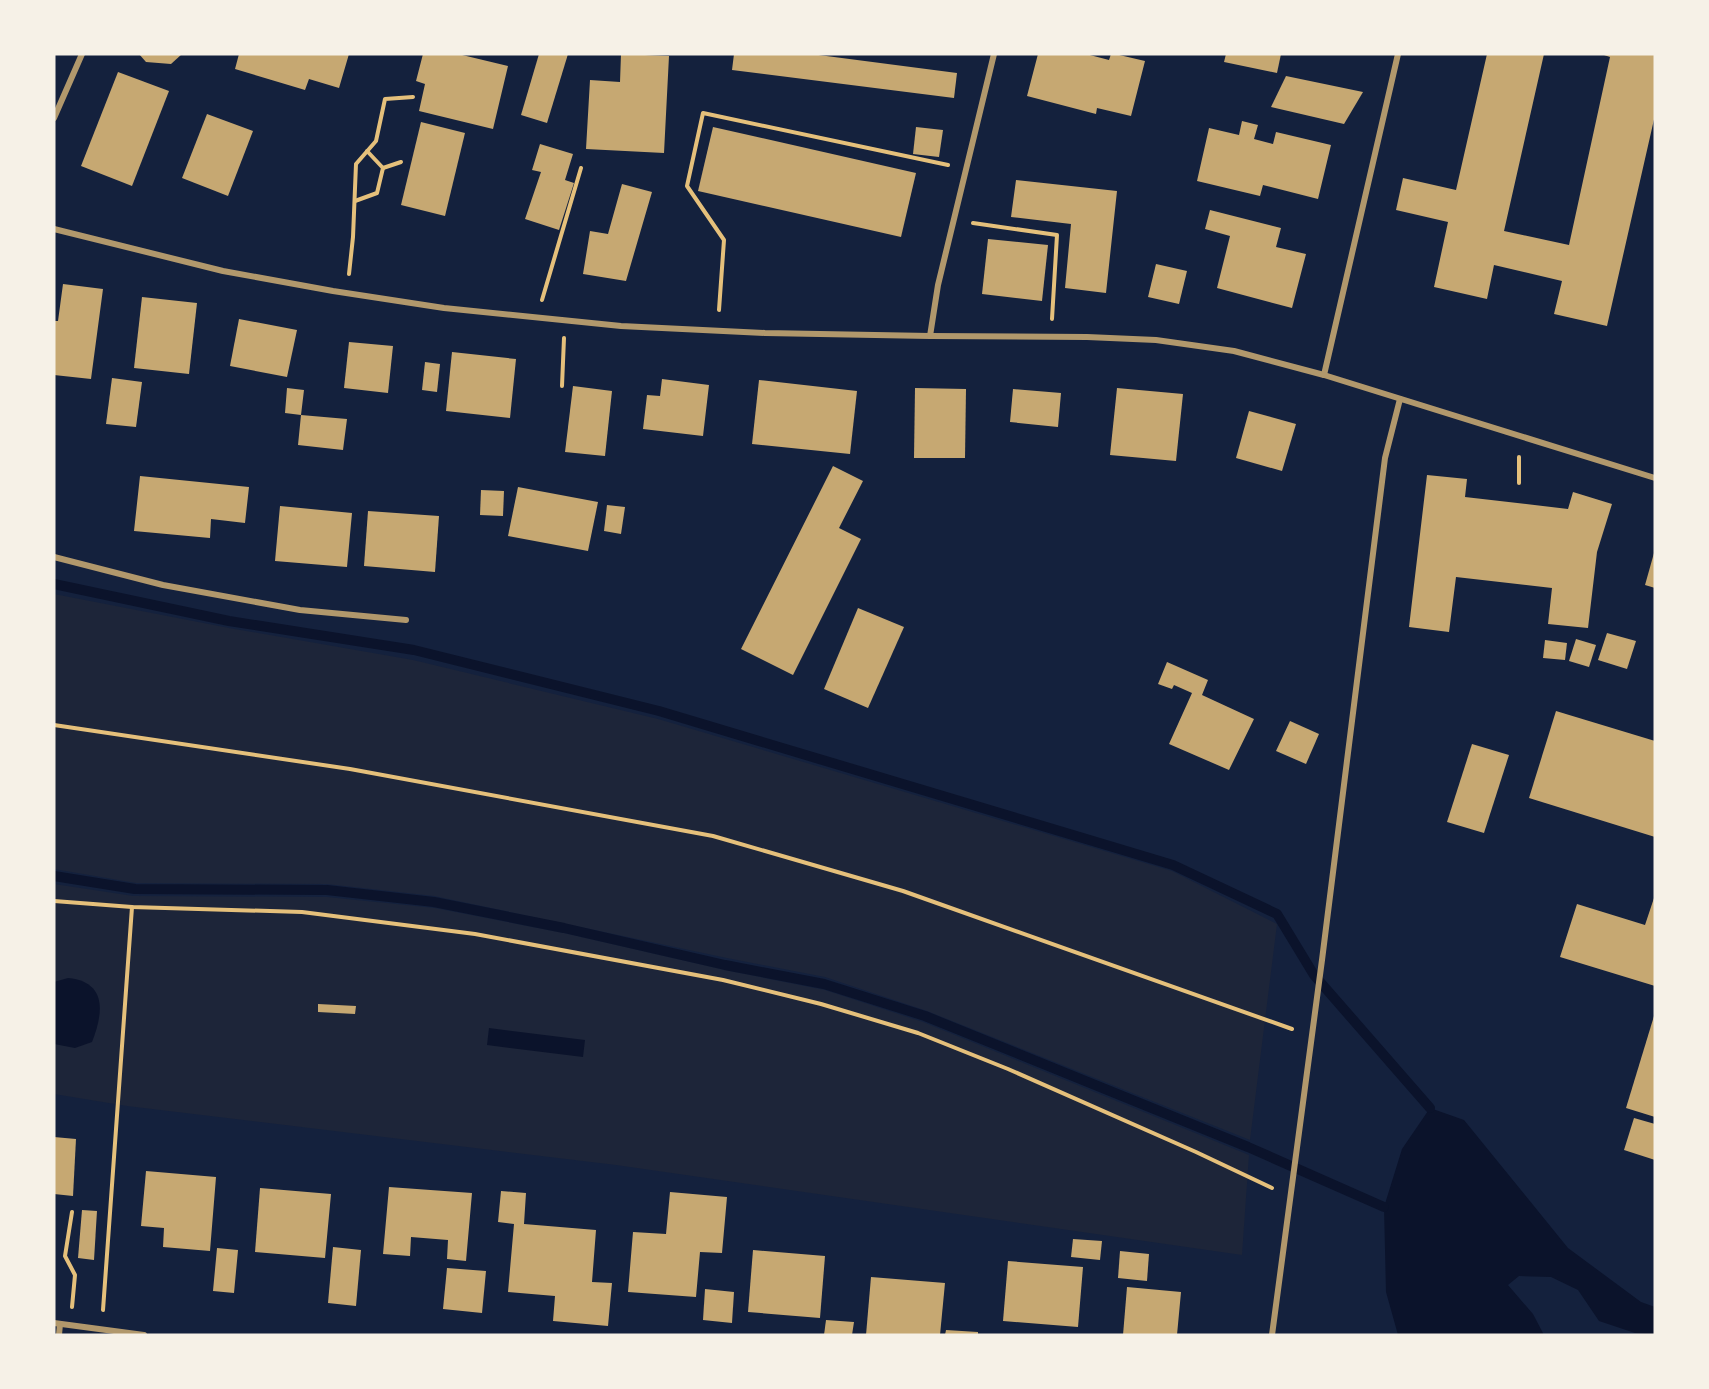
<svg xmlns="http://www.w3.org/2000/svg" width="1709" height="1389" viewBox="0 0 1709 1389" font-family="'Archivo Narrow',sans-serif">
<rect width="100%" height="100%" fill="#14213d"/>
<g fill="#1d2539">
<path d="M 54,594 L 229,628 L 413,660 L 658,719 L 1172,871 L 1277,924 L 1250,1140 L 927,1011 L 825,977 L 727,958 L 434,896 L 326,884 L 136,883 L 54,869 Z"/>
<path d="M 54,884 L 133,896 L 327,897 L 435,908 L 564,933 L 725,970 L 825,990 L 923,1022 L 1249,1155 L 1242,1255 L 616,1165 L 127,1106 L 54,1094 Z"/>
</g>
<g fill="#0b132b">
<path d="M 68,978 C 108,982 103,1014 92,1042 L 75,1048 L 54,1044 L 54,982 Z"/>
<path d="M 489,1028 L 585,1040 L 583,1057 L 487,1045 Z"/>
<path d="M 1430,1108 L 1464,1120 L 1568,1248 L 1641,1302 L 1655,1307 L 1655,1335 L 1635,1333 L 1599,1321 L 1578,1290 L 1551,1277 L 1519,1276 L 1508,1285 L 1533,1314 L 1544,1335 L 1398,1335 L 1386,1292 L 1384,1207 L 1402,1149 Z"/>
</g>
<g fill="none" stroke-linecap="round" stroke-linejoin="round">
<g stroke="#0b132b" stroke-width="10">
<path d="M 54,584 L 229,621 L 414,650 L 659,711 L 1173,865 L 1277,914 L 1314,975 L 1430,1108"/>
<path d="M 54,876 L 135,889 L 327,890 L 434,902 L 564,928 L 725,965 L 824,984 L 925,1016 L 1248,1147 L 1384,1207"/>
</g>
</g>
<g fill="#c6a872">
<path d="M 139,54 L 182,54 L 171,64 L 146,62 Z"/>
<path d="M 239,54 L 349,54 L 339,88 L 309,79 L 305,90 L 235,69 Z"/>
<path d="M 423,54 L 458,54 L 508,66 L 493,129 L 419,111 L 425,84 L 416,81 Z"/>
<path d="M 539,54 L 568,54 L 547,123 L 521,115 Z"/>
<path d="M 621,54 L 669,56 L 664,153 L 586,149 L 590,80 L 620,82 Z"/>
<path d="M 734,54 L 811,54 L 957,73 L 954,98 L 732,70 Z"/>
<path d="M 1038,54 L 1086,54 L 1109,60 L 1111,54 L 1115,54 L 1145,61 L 1131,116 L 1097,108 L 1096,114 L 1027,96 Z"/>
<path d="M 1226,54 L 1281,54 L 1277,73 L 1224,62 Z"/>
<path d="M 1487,54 L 1544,54 L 1504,231 L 1569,245 L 1610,57 L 1601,54 L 1655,54 L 1655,115 L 1607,326 L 1554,314 L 1562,281 L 1494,265 L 1487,299 L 1434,287 L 1448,222 L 1396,210 L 1403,178 L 1456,190 Z"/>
<path d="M 118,72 L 169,91 L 132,186 L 81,166 Z"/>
<path d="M 1286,76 L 1363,92 L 1344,124 L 1271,107 Z"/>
<path d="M 207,114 L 253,131 L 228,196 L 182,178 Z"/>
<path d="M 1242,121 L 1258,125 L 1254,139 L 1273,144 L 1276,132 L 1331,145 L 1318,199 L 1263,185 L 1260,196 L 1197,181 L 1209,128 L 1239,135 Z"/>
<path d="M 421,122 L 465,133 L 445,216 L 401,205 Z"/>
<path d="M 713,127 L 916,173 L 901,237 L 698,191 Z"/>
<path d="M 916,127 L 943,130 L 939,157 L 913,154 Z"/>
<path d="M 540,144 L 573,154 L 565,180 L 574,183 L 559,230 L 525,219 L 541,172 L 532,170 Z"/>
<path d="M 1016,180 L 1117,191 L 1106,293 L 1065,288 L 1071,224 L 1011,217 Z"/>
<path d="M 622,184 L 652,192 L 626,281 L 583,274 L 590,231 L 608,234 Z"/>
<path d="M 1210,210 L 1281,228 L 1276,247 L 1306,254 L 1292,308 L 1217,288 L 1230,236 L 1205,229 Z"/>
<path d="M 988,239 L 1048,245 L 1042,301 L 982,294 Z"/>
<path d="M 1156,264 L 1187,271 L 1179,304 L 1148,297 Z"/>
<path d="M 63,284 L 103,289 L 91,379 L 54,375 L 54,321 L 58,321 Z"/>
<path d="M 142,297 L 197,303 L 189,374 L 134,368 Z"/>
<path d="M 239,319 L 297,330 L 287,377 L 230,366 Z"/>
<path d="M 349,342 L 393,346 L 388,393 L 344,388 Z"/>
<path d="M 452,352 L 516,359 L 510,418 L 446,411 Z"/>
<path d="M 425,362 L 440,364 L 437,392 L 422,390 Z"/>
<path d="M 112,378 L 142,382 L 136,427 L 106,424 Z"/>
<path d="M 662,379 L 709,385 L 703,436 L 643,429 L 647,395 L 660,396 Z"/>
<path d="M 759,380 L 857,391 L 850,454 L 752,444 Z"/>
<path d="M 573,386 L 612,391 L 605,456 L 565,452 Z"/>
<path d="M 287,388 L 304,390 L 301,415 L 347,419 L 343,450 L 298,445 L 301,415 L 285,413 Z"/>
<path d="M 915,388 L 966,389 L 965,458 L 914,458 Z"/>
<path d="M 1117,388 L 1183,394 L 1176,461 L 1110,455 Z"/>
<path d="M 1013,389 L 1061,393 L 1058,427 L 1010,422 Z"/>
<path d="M 1249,411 L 1296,424 L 1282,471 L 1236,458 Z"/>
<path d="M 833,466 L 863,481 L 839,528 L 861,539 L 793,675 L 741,649 Z"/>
<path d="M 1427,475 L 1467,479 L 1465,497 L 1568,509 L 1573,492 L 1612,504 L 1597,552 L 1588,628 L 1548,624 L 1552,588 L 1456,577 L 1449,632 L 1409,627 Z"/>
<path d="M 140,476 L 249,487 L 245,523 L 211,519 L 210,538 L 134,531 Z"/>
<path d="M 518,487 L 598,502 L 588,551 L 508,536 Z"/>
<path d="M 481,490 L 504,491 L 503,516 L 480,515 Z"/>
<path d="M 607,505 L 625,507 L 621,534 L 604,531 Z"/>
<path d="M 280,506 L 352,513 L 347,567 L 275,561 Z"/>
<path d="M 368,511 L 439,516 L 435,572 L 364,566 Z"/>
<path d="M 1654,553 L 1655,553 L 1655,588 L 1645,585 Z"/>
<path d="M 858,608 L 904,627 L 868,708 L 824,689 Z"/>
<path d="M 1607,633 L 1636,641 L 1627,669 L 1598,660 Z"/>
<path d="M 1576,639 L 1596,645 L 1589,667 L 1569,661 Z"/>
<path d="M 1545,640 L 1567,643 L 1565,660 L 1543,658 Z"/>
<path d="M 1167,662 L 1208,680 L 1202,695 L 1254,719 L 1229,770 L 1169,744 L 1192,693 L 1174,685 L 1172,689 L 1158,684 Z"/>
<path d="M 1556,711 L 1655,741 L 1655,837 L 1529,798 Z"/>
<path d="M 1290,721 L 1319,734 L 1306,764 L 1276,751 Z"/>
<path d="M 1472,744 L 1509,755 L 1484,833 L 1447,822 Z"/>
<path d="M 1655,895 L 1655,986 L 1560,957 L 1577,904 L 1645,925 Z"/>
<path d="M 318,1004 L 356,1006 L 355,1014 L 318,1012 Z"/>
<path d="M 1654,1016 L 1655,1016 L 1655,1117 L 1626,1108 Z"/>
<path d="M 1634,1118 L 1655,1124 L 1655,1160 L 1624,1150 Z"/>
<path d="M 54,1137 L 76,1139 L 73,1196 L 54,1194 Z"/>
<path d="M 146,1171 L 216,1177 L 210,1251 L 163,1247 L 164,1228 L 141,1226 Z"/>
<path d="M 389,1187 L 472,1193 L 466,1261 L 447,1259 L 448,1240 L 411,1237 L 410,1256 L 383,1254 Z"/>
<path d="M 260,1188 L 331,1194 L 325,1258 L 255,1252 Z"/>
<path d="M 501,1191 L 526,1193 L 524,1224 L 596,1230 L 592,1282 L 612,1283 L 608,1326 L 553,1321 L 555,1296 L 508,1292 L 514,1224 L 498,1222 Z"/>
<path d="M 670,1192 L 727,1197 L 722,1253 L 700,1252 L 696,1297 L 628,1292 L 633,1232 L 666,1234 Z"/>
<path d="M 82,1210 L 97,1211 L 94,1260 L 78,1258 Z"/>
<path d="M 1073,1239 L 1102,1241 L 1100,1260 L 1071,1257 Z"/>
<path d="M 333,1247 L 361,1250 L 356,1306 L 328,1303 Z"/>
<path d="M 217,1248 L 238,1250 L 234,1293 L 213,1291 Z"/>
<path d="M 753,1250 L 825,1256 L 820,1318 L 748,1312 Z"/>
<path d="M 1120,1251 L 1149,1254 L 1147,1281 L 1118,1278 Z"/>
<path d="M 1008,1261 L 1083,1267 L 1078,1327 L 1003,1321 Z"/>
<path d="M 447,1268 L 486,1271 L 482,1313 L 443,1309 Z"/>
<path d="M 871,1277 L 945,1283 L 940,1335 L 866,1335 Z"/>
<path d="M 1127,1287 L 1181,1292 L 1177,1335 L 1123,1335 Z"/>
<path d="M 705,1289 L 734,1292 L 732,1323 L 703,1320 Z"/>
<path d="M 826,1320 L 854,1322 L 852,1335 L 824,1335 Z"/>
<path d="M 946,1330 L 978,1332 L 978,1335 L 945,1335 Z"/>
</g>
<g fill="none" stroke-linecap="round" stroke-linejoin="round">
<g stroke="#e5c07b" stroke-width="4">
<path d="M 383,168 L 401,162"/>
<path d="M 355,201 L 377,193 L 383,168 L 367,151"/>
<path d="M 973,223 L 1057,235 L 1052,319"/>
<path d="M 349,274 L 353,237 L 356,164 L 376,141 L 385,99 L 413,97"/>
<path d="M 542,300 L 581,168"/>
<path d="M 719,310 L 724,240 L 687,186 L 703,113 L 948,165"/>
<path d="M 562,386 L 564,338"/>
<path d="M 1519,457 L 1519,483"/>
<path d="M 54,725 L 350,769 L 713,836 L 903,891 L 1292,1029"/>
<path d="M 54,901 L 132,907 L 302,912 L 475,934 L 723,980 L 821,1004 L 918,1033 L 1008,1069 L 1196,1152 L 1272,1188"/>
<path d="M 72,1212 L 65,1256 L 75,1275 L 72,1307"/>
<path d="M 103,1310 L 132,907"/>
</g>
<g stroke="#b1986c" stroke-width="6">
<path d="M 54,118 L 82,54"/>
<path d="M 54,229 L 223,271 L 333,291 L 444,308 L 621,326 L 765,333 L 930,336 L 1087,337 L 1156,340 L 1234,351 L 1324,375 L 1655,478"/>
<path d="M 930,336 L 938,285 L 994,54"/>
<path d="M 1324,375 L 1398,54"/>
<path d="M 54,557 L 163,585 L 300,610 L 406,620"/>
<path d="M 54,1323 L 144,1335"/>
<path d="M 59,1335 L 60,1324"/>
<path d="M 1272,1335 L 1322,960 L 1385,458 L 1400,399"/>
</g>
</g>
<rect width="1709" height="1389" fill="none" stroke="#f6f1e7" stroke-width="111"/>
</svg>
